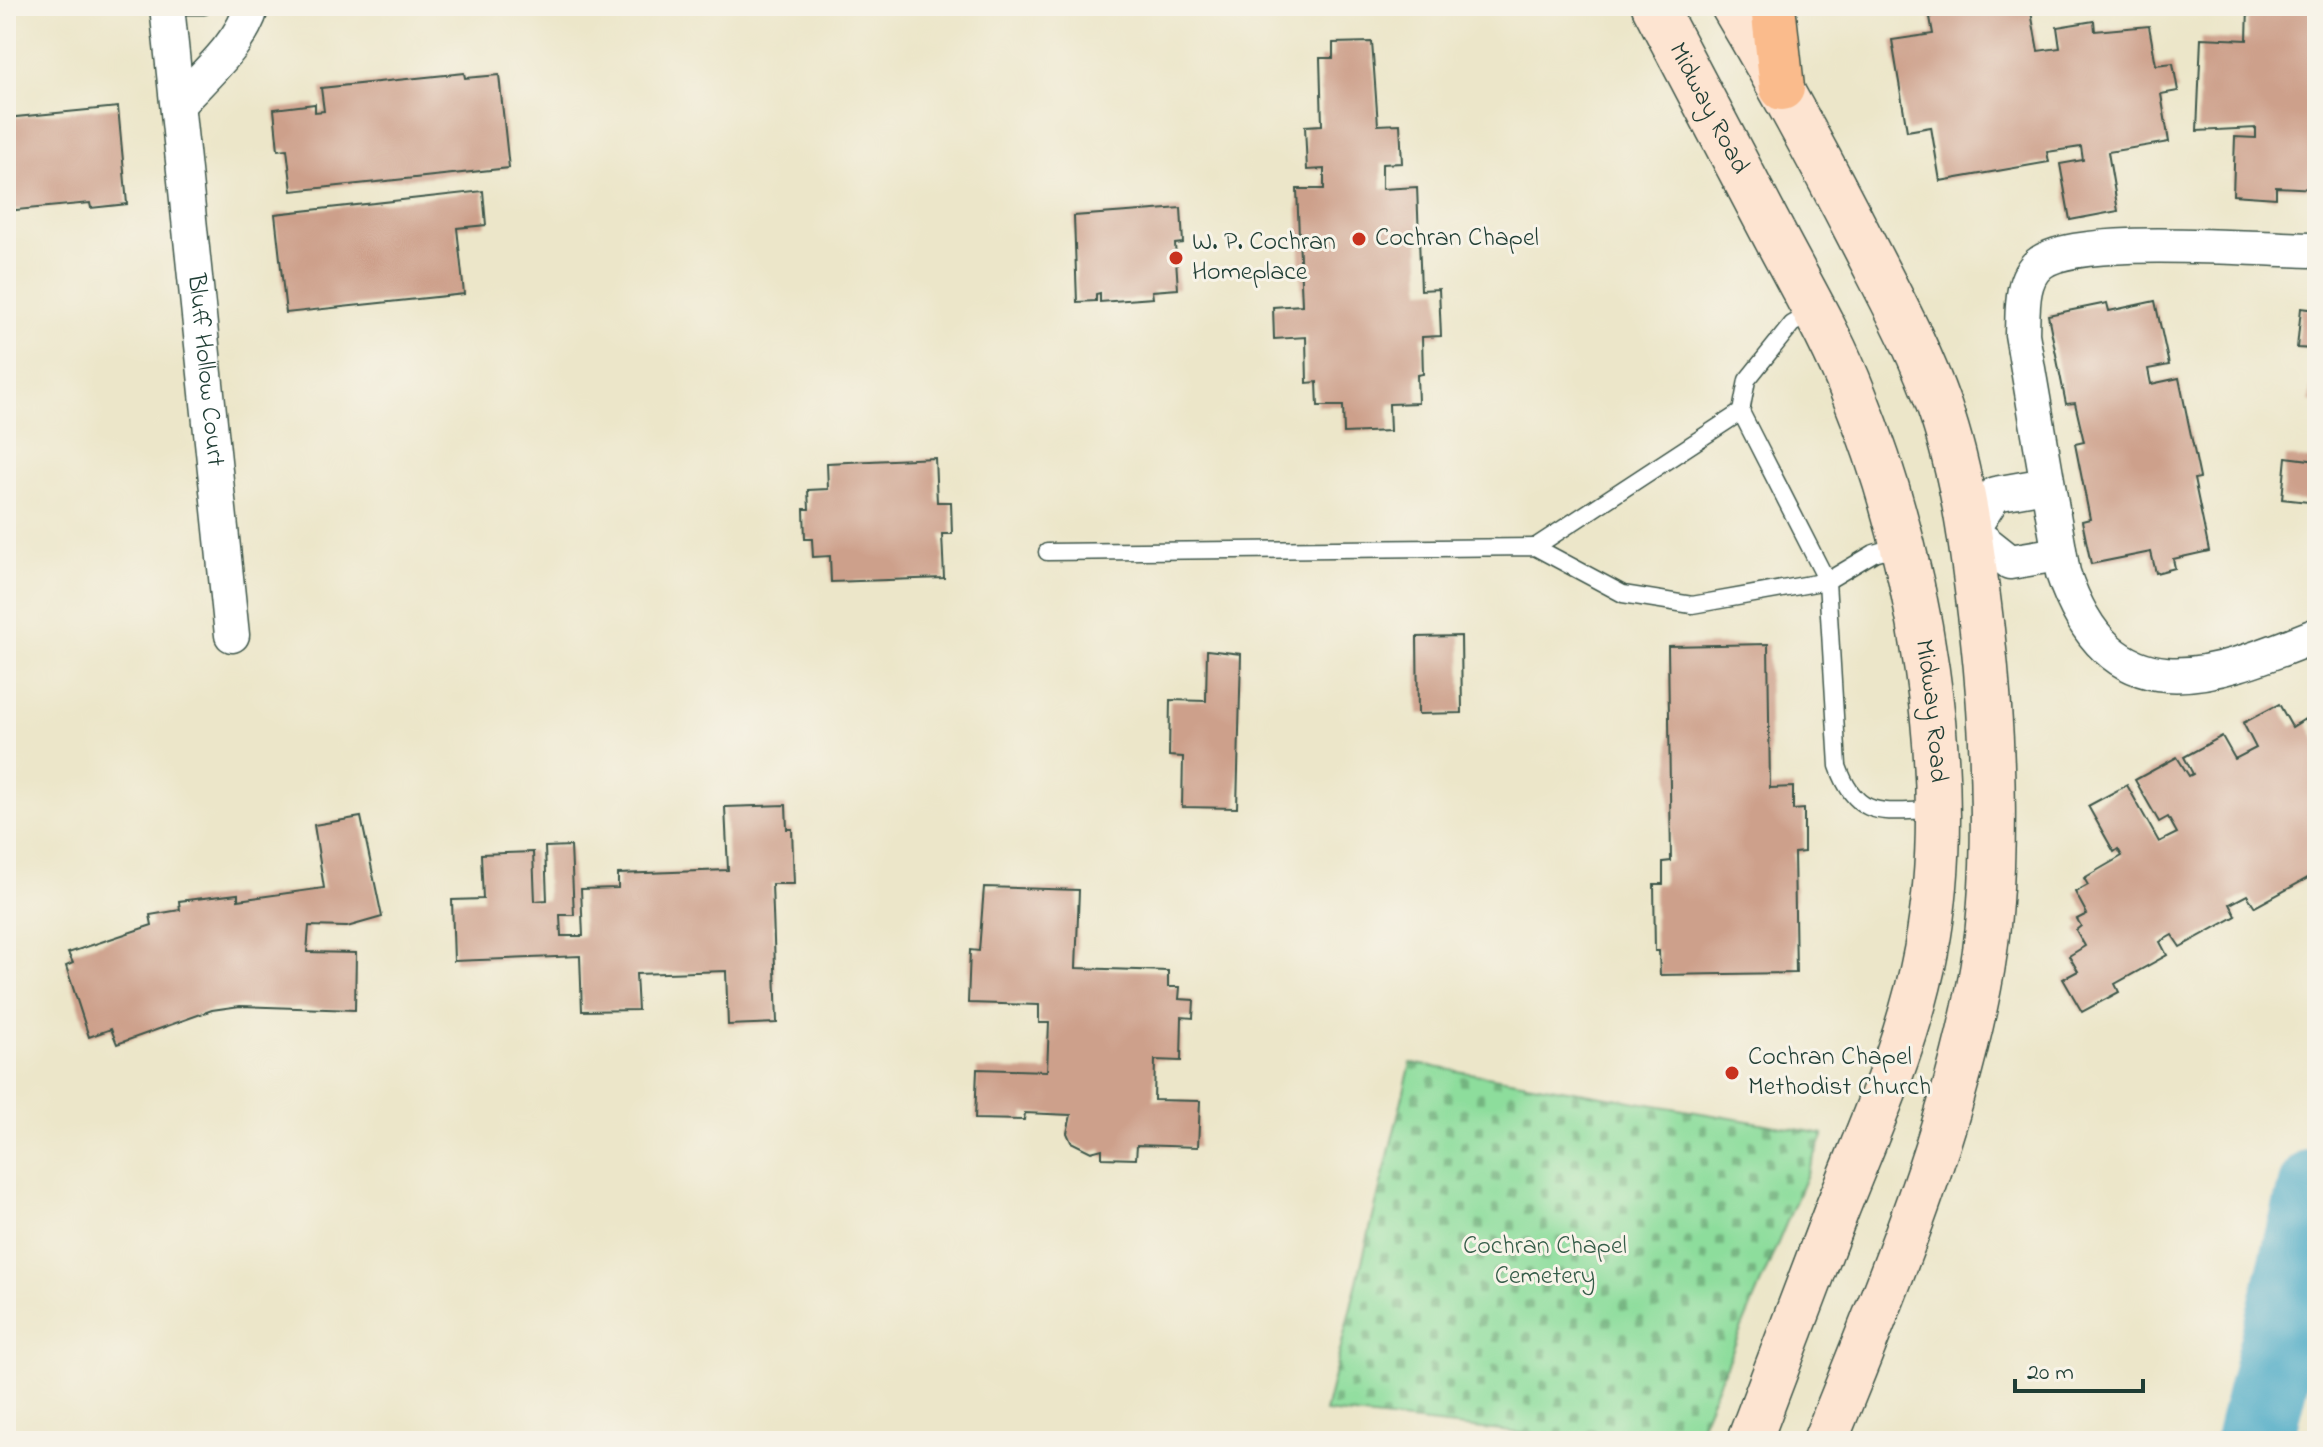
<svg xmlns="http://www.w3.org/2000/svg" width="2323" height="1447" viewBox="0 0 2323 1447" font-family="'Indie Flower',sans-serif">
<defs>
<pattern id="cemetery-stones" width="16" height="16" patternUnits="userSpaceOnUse" patternTransform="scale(2)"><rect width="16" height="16" fill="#8ddd9c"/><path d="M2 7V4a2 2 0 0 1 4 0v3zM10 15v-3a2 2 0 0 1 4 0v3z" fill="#73b480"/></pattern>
</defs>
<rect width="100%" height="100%" fill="#f7f3e8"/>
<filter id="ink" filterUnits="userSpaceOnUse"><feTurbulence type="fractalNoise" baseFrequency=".0125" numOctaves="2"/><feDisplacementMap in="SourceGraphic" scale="16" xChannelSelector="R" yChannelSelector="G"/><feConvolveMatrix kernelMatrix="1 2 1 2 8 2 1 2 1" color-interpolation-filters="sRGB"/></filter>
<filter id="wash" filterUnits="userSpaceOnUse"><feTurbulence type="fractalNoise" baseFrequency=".006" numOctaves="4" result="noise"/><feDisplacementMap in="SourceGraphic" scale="32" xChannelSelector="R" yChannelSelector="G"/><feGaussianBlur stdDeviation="1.8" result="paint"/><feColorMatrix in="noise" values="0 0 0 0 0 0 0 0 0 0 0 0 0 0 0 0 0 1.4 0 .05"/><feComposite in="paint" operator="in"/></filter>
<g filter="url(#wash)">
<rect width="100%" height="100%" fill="#ece6c9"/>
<path fill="url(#cemetery-stones)" stroke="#568d68" stroke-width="2" d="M 1411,1063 L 1824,1134 L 1694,1441 L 1594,1441 L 1325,1412 Z"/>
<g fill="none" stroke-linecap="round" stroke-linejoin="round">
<path stroke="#46a8c5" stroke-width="78" d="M 2254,1441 L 2317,1187"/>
</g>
<g id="blocks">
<g fill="#cda08b">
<path d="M 1928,6 L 1968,6 L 1968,10 L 2030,6 L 2038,51 L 2060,48 L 2057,27 L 2094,21 L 2095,31 L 2149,26 L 2156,65 L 2173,63 L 2178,91 L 2161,94 L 2169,142 L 2108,152 L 2118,211 L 2070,220 L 2060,164 L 2083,160 L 2081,147 L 2047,152 L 2049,162 L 1940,181 L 1931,127 L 1907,131 L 1892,40 L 1933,34 Z"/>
<path d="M 2248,6 L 2317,7 L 2317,189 L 2276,187 L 2276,198 L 2233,195 L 2235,137 L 2256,138 L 2256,128 L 2197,131 L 2201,38 L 2247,40 Z"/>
<path d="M 1372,42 L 1378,125 L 1400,124 L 1402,163 L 1382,164 L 1382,189 L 1417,187 L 1421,290 L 1439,289 L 1441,336 L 1422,337 L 1423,374 L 1417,375 L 1418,403 L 1389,404 L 1390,431 L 1344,433 L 1343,406 L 1318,406 L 1317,382 L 1307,383 L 1306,337 L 1274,339 L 1273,307 L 1302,305 L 1297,189 L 1324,189 L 1324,169 L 1307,170 L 1305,126 L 1322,125 L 1320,58 L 1333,58 L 1333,43 Z"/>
<path d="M 464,73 L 465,78 L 499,75 L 509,168 L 292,191 L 287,149 L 278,150 L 274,109 L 315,104 L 315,112 L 324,111 L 321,88 Z"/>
<path d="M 118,107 L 127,204 L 91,208 L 90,203 L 6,211 L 6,118 Z"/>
<path d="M 483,191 L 486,225 L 457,228 L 464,294 L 286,313 L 275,214 Z"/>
<path d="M 1181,208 L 1183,243 L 1175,244 L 1178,289 L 1152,291 L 1153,298 L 1100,302 L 1100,293 L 1096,294 L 1096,301 L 1077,302 L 1074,216 Z"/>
<path d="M 2155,301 L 2169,365 L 2148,369 L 2151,384 L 2179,378 L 2200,478 L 2194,479 L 2209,551 L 2173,559 L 2175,568 L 2156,573 L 2151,552 L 2091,564 L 2082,521 L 2090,519 L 2075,444 L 2084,442 L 2075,403 L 2066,404 L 2048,315 L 2107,303 L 2109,311 Z"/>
<path d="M 2301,308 L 2317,310 L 2317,402 L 2309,402 L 2314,349 L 2297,348 Z"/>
<path d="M 2286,457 L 2317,461 L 2317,503 L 2282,499 Z"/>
<path d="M 935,458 L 937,502 L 951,502 L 952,534 L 942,534 L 944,578 L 831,582 L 830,556 L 813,557 L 812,539 L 805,539 L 804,509 L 809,509 L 808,490 L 828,489 L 827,463 Z"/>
<path d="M 1461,636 L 1462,713 L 1418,714 L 1417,637 Z"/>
<path d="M 1768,644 L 1770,788 L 1793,787 L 1793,810 L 1804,809 L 1804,852 L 1794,853 L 1796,973 L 1660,975 L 1659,951 L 1655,951 L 1654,884 L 1663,884 L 1663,862 L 1671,861 L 1668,646 Z"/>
<path d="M 1207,650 L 1241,654 L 1237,808 L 1182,807 L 1183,757 L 1169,756 L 1170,700 L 1206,701 Z"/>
<path d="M 2279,704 L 2292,727 L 2305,719 L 2317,741 L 2317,873 L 2255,907 L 2247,895 L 2230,904 L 2236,916 L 2180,947 L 2172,935 L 2160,942 L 2167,955 L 2115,984 L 2119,992 L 2082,1012 L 2063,979 L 2078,971 L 2069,956 L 2085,946 L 2076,930 L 2081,926 L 2077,919 L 2087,914 L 2075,892 L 2088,885 L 2084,878 L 2122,856 L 2118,849 L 2114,852 L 2088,806 L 2127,785 L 2159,842 L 2177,833 L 2168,817 L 2159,822 L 2135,780 L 2177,757 L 2189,776 L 2193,774 L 2184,757 L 2222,736 L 2235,759 L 2256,748 L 2243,723 Z"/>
<path d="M 786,805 L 787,829 L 792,829 L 794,884 L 772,884 L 777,1023 L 728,1025 L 726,971 L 636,974 L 638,1010 L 582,1011 L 580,956 L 454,961 L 452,900 L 483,899 L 481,854 L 533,852 L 535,901 L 547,900 L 545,847 L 571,846 L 574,915 L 560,915 L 561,936 L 583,936 L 581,889 L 618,888 L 618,874 L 728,870 L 725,807 Z"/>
<path d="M 361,817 L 382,917 L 347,927 L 309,926 L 307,952 L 356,953 L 355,1010 L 240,1006 L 212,1010 L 117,1044 L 111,1029 L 89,1037 L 66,966 L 73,963 L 68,953 L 152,925 L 150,915 L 180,910 L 179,901 L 238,894 L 238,900 L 324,888 L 314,825 Z"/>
<path d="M 984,887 L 1079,890 L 1076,968 L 1168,971 L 1168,987 L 1180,987 L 1179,999 L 1194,1000 L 1193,1018 L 1182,1017 L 1181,1061 L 1155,1060 L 1154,1100 L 1200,1101 L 1198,1147 L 1137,1145 L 1136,1159 L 1102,1158 L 1102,1149 L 1091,1152 L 1071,1142 L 1067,1133 L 1071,1115 L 1025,1113 L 1024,1120 L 975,1119 L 977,1069 L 1047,1071 L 1049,1023 L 1039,1023 L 1039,1005 L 968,1003 L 970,950 L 979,951 Z"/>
</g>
</g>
</g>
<g filter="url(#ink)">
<use href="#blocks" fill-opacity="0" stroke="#3e564a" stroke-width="2"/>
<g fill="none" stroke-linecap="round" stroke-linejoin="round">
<defs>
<g id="lane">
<path d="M 173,6 L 204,6"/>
<path d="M 1741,412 L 1827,581 L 1838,766 C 1857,821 1884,811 1934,810"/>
<path d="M 1535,547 L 1741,412 L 1747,380 L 1792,324 L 1812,313"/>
<path d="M 1047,552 L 1535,547 L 1623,594 L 1692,605 L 1827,581 L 1874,553 L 1901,545"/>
</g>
<g id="street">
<path id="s1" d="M 167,6 L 232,635"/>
<path d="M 178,104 C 204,75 241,45 252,6"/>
<path d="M 2317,250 C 2262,250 2075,233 2039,264 C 2020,280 2023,312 2022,334 L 2063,573 C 2111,716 2208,679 2317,635"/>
<path d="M 2046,485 L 1995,494 L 1971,531 L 2010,562 L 2059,554"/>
</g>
<g id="secondary">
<path id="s2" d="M 1654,6 C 1696,85 1737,165 1779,244 C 1805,293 1834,343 1854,395 C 1919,556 1959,779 1926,951 C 1909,1042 1870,1126 1836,1212 C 1807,1288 1778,1365 1749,1441"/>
<path d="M 1733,6 C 1780,85 1823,165 1865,247 C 1891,298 1920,351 1939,406 C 1964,477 1973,555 1982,630 C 1994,736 2000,882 1979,987 C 1948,1145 1885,1292 1825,1441"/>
</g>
<path id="primary" d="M 1773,6 L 1782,88"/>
</defs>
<use href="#lane" stroke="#3e564a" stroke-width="19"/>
<use href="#street" stroke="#3e564a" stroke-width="37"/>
<use href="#secondary" stroke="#3e564a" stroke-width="47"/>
<use href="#primary" stroke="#3e564a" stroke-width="47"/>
<use href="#lane" stroke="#fff" stroke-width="16"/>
<use href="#street" stroke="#fff" stroke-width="34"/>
<use href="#secondary" stroke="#fde4d1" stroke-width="44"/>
<use href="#primary" stroke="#fabb8c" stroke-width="44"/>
</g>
</g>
<g fill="#c8321e" stroke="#f7f3e8" stroke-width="3">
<circle cx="1359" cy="239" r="8"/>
<circle cx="1176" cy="258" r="8"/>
<circle cx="1732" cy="1073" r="8"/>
</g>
<g text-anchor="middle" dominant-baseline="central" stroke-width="6" stroke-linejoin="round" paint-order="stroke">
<g font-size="26" fill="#1f3d34" stroke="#f7f3e8">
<text stroke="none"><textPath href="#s2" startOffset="116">Midway Road</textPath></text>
<text stroke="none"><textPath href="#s1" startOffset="366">Bluff Hollow Court</textPath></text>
<text stroke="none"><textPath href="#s2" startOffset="764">Midway Road</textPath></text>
</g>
<g font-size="26" fill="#1f3d34" stroke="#f7f3e8" text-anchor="start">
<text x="1375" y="239">Cochran Chapel</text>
<text x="1192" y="243">W. P. Cochran<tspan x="1192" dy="30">Homeplace</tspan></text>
<text x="1748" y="1058">Cochran Chapel<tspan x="1748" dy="30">Methodist Church</tspan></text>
</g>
<g font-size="26" fill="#355d49" stroke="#f7f3e8">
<text x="1545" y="1247">Cochran Chapel<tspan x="1545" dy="30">Cemetery</tspan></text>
</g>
</g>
<rect width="2323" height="1447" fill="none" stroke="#f7f3e8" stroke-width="32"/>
<path d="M2015 1379v12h128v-12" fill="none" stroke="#1f3d34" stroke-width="4"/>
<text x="2027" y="1379" font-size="24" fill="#1f3d34" stroke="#f7f3e8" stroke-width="6" paint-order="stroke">20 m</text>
</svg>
